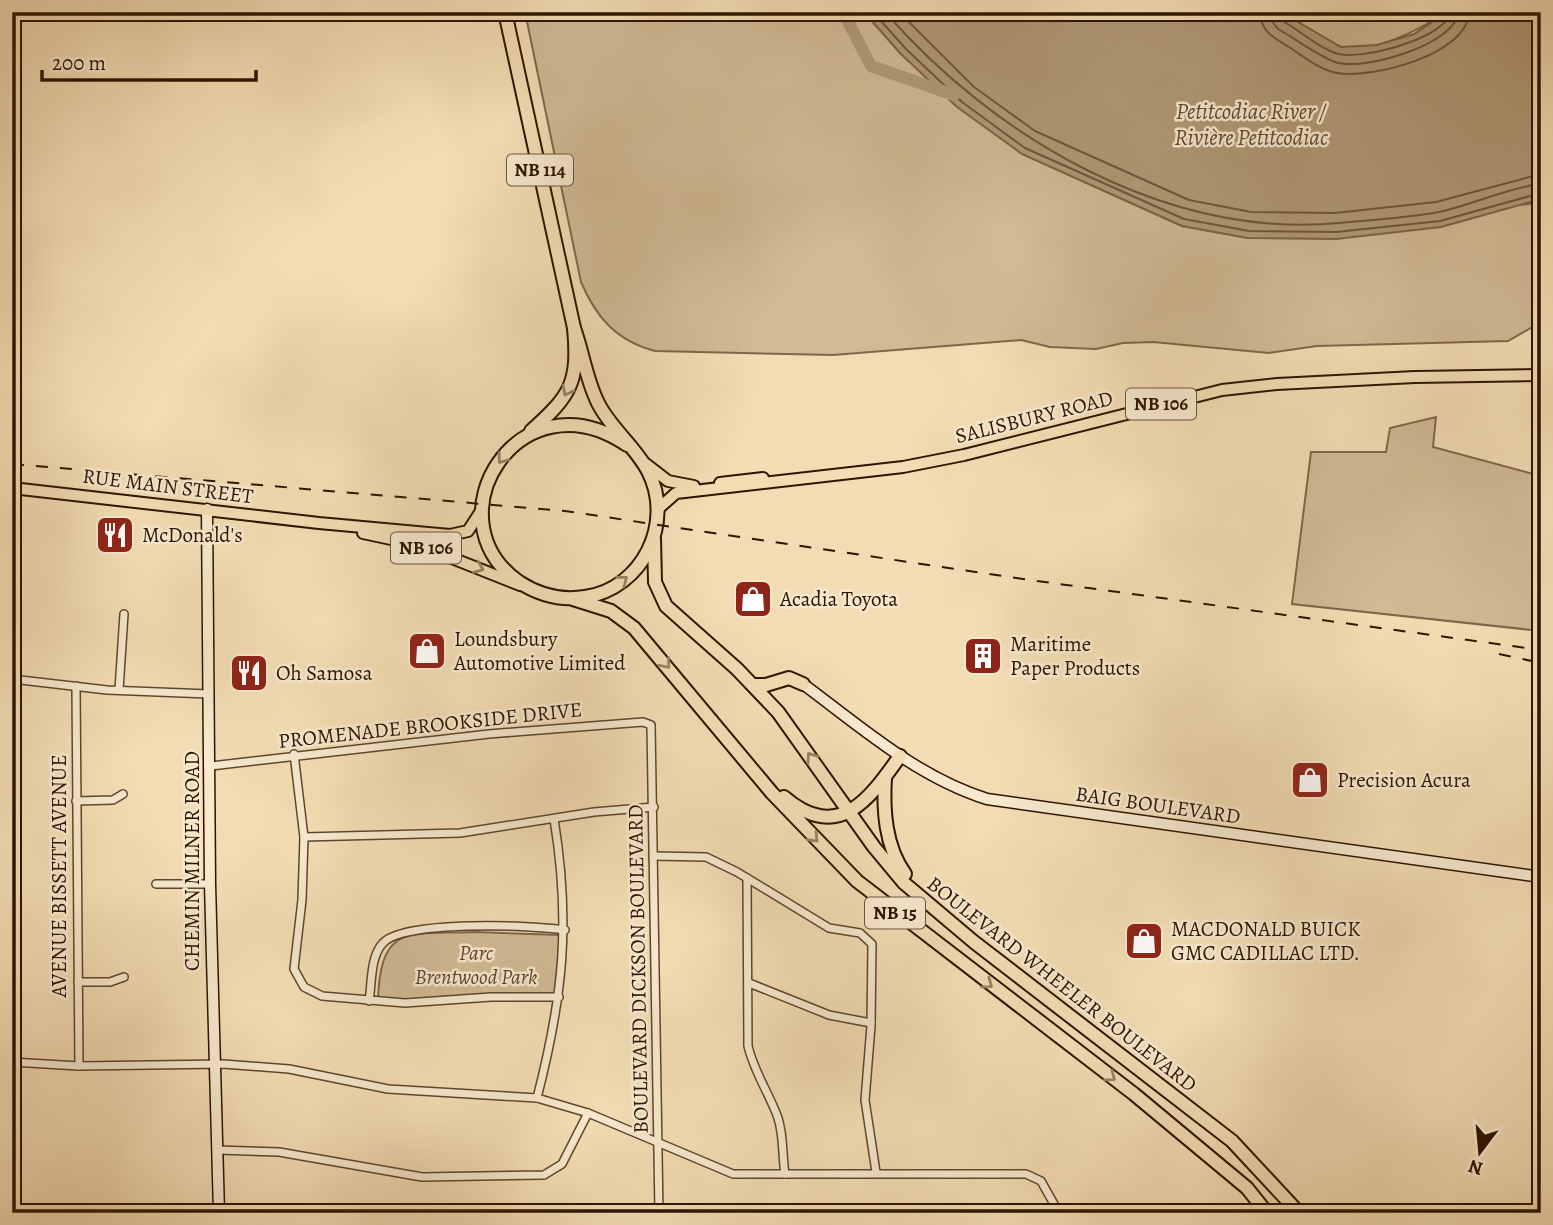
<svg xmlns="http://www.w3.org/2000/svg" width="1553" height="1225" viewBox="0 0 1553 1225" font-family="Alegreya,serif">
<rect width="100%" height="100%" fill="#f3dcb3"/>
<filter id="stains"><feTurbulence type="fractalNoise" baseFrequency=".00286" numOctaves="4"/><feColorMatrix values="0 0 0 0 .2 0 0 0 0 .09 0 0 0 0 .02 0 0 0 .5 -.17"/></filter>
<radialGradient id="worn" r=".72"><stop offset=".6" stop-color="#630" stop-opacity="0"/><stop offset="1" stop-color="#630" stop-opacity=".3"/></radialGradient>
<g fill="#d1ba95" stroke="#7f674a" stroke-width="2">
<path d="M 525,12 L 864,12 L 901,54 L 1022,154 L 1182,226 L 1248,238 L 1529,204 L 1541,199 L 1541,322 L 1508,341 L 1317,346 L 1269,353 L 1153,342 L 1123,343 L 1096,349 L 1050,347 L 1021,340 L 833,355 L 655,351 C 616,341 596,317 581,282 Z"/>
<path d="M 1281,12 L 1447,12 C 1422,28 1368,58 1339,46 C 1319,38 1300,23 1281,12 Z"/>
<path d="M 1436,417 L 1433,447 L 1541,476 L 1541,631 L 1292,604 L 1311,452 L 1386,452 L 1390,428 Z"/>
<path d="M 475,932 L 560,935 L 555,996 L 378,1001 C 380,921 411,935 475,932 Z"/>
</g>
<path fill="#b09876" stroke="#7c6347" stroke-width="2" d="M 864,12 L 1281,12 L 1341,47 L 1377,45 L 1414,34 L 1447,12 L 1541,12 L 1541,199 L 1441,227 L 1336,239 L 1248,238 L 1182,226 L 1022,154 L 957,107 L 901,54 Z"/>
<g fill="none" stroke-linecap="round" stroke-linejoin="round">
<g stroke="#6e563b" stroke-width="2">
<path d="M 873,12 L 906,49 L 962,102 L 1025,148 L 1184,219 L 1249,231 L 1336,232 L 1440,221 L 1541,193"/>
<path d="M 885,12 C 995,138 1166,239 1339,223 C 1371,220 1406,218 1439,212 C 1468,206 1514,186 1541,184"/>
<path d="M 899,12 L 974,87 L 1035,131 L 1189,200 L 1251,212 L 1335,213 L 1436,202 L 1541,174"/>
<path d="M 1260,12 C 1261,32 1274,38 1289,47 C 1303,56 1320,70 1337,73 C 1371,79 1468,55 1469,12"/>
<path d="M 1270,12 L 1272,21 L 1278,29 C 1296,39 1315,54 1335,62 C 1362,72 1457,44 1458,12"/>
<path d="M 1279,12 L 1283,21 C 1300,31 1320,49 1339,54 C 1362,60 1447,38 1450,12"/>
</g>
<path stroke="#b09876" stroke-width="12" d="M 843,12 L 871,66 L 954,95"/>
<defs>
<g id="street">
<path d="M 12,679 L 107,690 L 209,694"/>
<path d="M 76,686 L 79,1066"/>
<path d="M 119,690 L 124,614"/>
<path d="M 294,754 L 304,837 L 302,900 L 294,969 L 304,987 L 322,996 L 405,1003 L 491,997 L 559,997"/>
<path d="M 211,766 L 489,734 L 643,722 L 651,725 L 659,1213"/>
<path d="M 76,801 L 113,800 L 123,794"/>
<path d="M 304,837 L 460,833 L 594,812 L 654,807"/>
<path d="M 653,856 L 706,857 L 737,872 L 829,928 L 860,933 L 872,944 L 871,1026 L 865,1100 L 876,1172"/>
<path d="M 747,878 L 748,1046 C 754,1072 769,1093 778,1118 C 784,1137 782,1155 785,1174"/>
<path d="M 156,884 L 210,884"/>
<path d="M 1541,910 L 1541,995"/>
<path d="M 78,982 L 110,982 L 124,977"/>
<path d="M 749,983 L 829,1015 L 871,1023"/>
<path d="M 369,1001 C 372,983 370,957 383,943 C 404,920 532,925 565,930"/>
<path d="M 12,1062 L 79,1066 L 223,1064 L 289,1069 L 388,1089 L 537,1098 L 588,1113 L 733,1174 L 1026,1174 L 1041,1181 L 1059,1213"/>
<path d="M 537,1098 C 563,997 571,923 554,819"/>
<path d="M 217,1150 L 279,1152 L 422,1177 L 544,1175 L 562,1164 L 588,1113"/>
</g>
<g id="secondary">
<path d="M 207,509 L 210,884 L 219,1213"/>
<path d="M 803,684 C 861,727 917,777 987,799 L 1541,877"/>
</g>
<g id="primary">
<path d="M 646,464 L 668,481 L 694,486"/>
<path d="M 720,483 L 763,478"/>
<path d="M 12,488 L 319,523 L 450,535 L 468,531 L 481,511"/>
<path d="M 658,509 L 676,493 L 903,467 L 964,455 L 1222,390 L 1277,384 L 1415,377 L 1541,375"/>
<path d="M 363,533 L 419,545 L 520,585"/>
</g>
<g id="highway">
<path d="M 505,12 L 574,328 C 579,383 571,395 531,431"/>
<path d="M 574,328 C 583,353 586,379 598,403 C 611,429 635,446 648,471 C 675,523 642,589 585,597 C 561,601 539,595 519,582 C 428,518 520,372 627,445"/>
<path d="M 654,539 L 655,582 L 666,606 L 737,669 L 778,712 L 874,847 L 904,883 L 974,942 L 1232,1141 L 1299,1213"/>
<path d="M 573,599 L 611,611 L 634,628 L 772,793 L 857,881 L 1134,1094 L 1247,1188 L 1267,1213"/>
<path d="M 753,685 L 766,685 L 789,678 L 803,684"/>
<path d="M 885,777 C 883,810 885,846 905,874"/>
<path d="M 784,797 C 838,843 869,800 900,756"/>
</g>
</defs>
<use href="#street" stroke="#5e462d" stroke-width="10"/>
<use href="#secondary" stroke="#2d1400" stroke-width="13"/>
<use href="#primary" stroke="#2d1400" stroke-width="14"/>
<use href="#highway" stroke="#2d1400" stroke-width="16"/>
<use href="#street" stroke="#f7e8ce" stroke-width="7"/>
<use href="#secondary" stroke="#f7e8ce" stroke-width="10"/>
<use href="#primary" stroke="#f3dcb3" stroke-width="10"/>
<use href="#highway" stroke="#f3dcb3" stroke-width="12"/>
<g stroke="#2d1400" stroke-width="2" stroke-dasharray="12 12" stroke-linecap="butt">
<path d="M 12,464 L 565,511 L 1030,580 L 1541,650"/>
<path d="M 1499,654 L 1541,663"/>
</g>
</g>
<defs><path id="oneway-chevron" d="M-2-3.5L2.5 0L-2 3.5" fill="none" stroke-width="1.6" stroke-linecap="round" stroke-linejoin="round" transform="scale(1.75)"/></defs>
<g stroke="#9a8262">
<use href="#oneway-chevron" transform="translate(567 391) rotate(117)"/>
<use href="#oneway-chevron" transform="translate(502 459) rotate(127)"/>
<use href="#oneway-chevron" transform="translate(479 568) rotate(21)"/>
<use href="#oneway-chevron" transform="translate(623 580) rotate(-38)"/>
<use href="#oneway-chevron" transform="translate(666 664) rotate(50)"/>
<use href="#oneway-chevron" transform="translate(811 757) rotate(-125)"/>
<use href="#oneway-chevron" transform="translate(814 838) rotate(47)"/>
<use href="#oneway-chevron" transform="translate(988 984) rotate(37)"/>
<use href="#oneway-chevron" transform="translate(1111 1077) rotate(37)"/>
</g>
<defs>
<symbol id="restaurant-square" viewBox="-11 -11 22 22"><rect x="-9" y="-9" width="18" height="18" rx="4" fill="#8f2418" stroke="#f7e8ce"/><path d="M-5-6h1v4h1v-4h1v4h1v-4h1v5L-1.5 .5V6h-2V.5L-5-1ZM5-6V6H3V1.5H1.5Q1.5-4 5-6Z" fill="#fff"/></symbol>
<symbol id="shop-square" viewBox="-11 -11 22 22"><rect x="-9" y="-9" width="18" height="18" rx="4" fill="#8f2418" stroke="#f7e8ce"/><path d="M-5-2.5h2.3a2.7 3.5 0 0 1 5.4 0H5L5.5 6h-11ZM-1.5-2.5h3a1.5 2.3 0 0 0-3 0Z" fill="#fff"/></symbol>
<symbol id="building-square" viewBox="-11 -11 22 22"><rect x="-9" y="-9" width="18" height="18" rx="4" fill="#8f2418" stroke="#f7e8ce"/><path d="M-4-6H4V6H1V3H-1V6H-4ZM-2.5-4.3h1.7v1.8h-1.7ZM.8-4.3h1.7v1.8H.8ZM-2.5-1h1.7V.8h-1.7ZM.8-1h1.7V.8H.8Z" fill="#fff"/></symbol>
</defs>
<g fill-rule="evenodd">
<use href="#restaurant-square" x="93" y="513" width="44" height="44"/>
<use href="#shop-square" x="731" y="577" width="44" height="44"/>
<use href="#shop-square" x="405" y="629" width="44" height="44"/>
<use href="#building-square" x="961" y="634" width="44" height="44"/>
<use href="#restaurant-square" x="227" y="651" width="44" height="44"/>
<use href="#shop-square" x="1288" y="758" width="44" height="44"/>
<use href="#shop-square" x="1122" y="919" width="44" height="44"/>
</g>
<g text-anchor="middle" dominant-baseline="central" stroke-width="5" stroke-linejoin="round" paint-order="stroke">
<g fill="#f7e8ce" stroke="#6a543e" stroke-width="2">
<rect x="507" y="154.5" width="66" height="31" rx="5"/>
<rect x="1126" y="388.5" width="70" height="31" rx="5"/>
<rect x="391" y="532.5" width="70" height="31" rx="5"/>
<rect x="865" y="897.5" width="60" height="31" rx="5"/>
</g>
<g font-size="19" font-weight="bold" fill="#2d1400">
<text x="540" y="170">NB 114</text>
<text x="1161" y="404">NB 106</text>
<text x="426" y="548">NB 106</text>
<text x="895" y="913">NB 15</text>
</g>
<g font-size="21" fill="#2d1400" stroke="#f7e8ce">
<text transform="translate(1034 417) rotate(-14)">SALISBURY ROAD</text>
<text transform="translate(168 486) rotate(7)">RUE MAIN STREET</text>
<text transform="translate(430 725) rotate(-6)">PROMENADE BROOKSIDE DRIVE</text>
<text transform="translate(1158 805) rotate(8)">BAIG BOULEVARD</text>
<text transform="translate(192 861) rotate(-90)">CHEMIN MILNER ROAD</text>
<text transform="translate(59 876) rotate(-90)">AVENUE BISSETT AVENUE</text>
<text transform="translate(638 969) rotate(-91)">BOULEVARD DICKSON BOULEVARD</text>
<text transform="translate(1062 984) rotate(38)">BOULEVARD WHEELER BOULEVARD</text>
</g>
<g font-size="21" fill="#2d1400" stroke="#f7e8ce" text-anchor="start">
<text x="142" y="535">McDonald's</text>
<text x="780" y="599">Acadia Toyota</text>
<text x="454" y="639">Loundsbury<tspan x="454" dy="24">Automotive Limited</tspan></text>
<text x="1010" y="644">Maritime<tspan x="1010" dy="24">Paper Products</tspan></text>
<text x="276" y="673">Oh Samosa</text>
<text x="1337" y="780">Precision Acura</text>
<text x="1171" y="929">MACDONALD BUICK<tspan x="1171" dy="24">GMC CADILLAC LTD.</tspan></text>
</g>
<g font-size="21" font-style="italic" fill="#5e462d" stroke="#f7e8ce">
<text x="476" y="953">Parc<tspan x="476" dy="24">Brentwood Park</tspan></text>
</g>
<g font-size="23" font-style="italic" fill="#61492f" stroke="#f7e8ce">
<text x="1251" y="111">Petitcodiac River /<tspan x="1251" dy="26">Rivière Petitcodiac</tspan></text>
</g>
</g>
<rect width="1553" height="1225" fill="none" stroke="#f3dcb3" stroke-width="42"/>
<rect x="14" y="14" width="1525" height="1197" fill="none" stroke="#2d1400" stroke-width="3.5"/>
<rect x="21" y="21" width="1511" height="1183" fill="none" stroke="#2d1400" stroke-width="2"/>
<g transform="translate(1480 1152) rotate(196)" stroke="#f7e8ce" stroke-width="5" paint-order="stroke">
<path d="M0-5L12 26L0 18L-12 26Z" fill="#2d1400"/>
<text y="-10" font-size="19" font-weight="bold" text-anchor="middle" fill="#2d1400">N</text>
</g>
<path d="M42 70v10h214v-10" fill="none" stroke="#2d1400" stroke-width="3.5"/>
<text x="52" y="70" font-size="21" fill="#2d1400" stroke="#f7e8ce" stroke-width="5" paint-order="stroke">200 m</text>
<rect width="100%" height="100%" filter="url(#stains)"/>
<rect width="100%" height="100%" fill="url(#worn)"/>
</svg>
